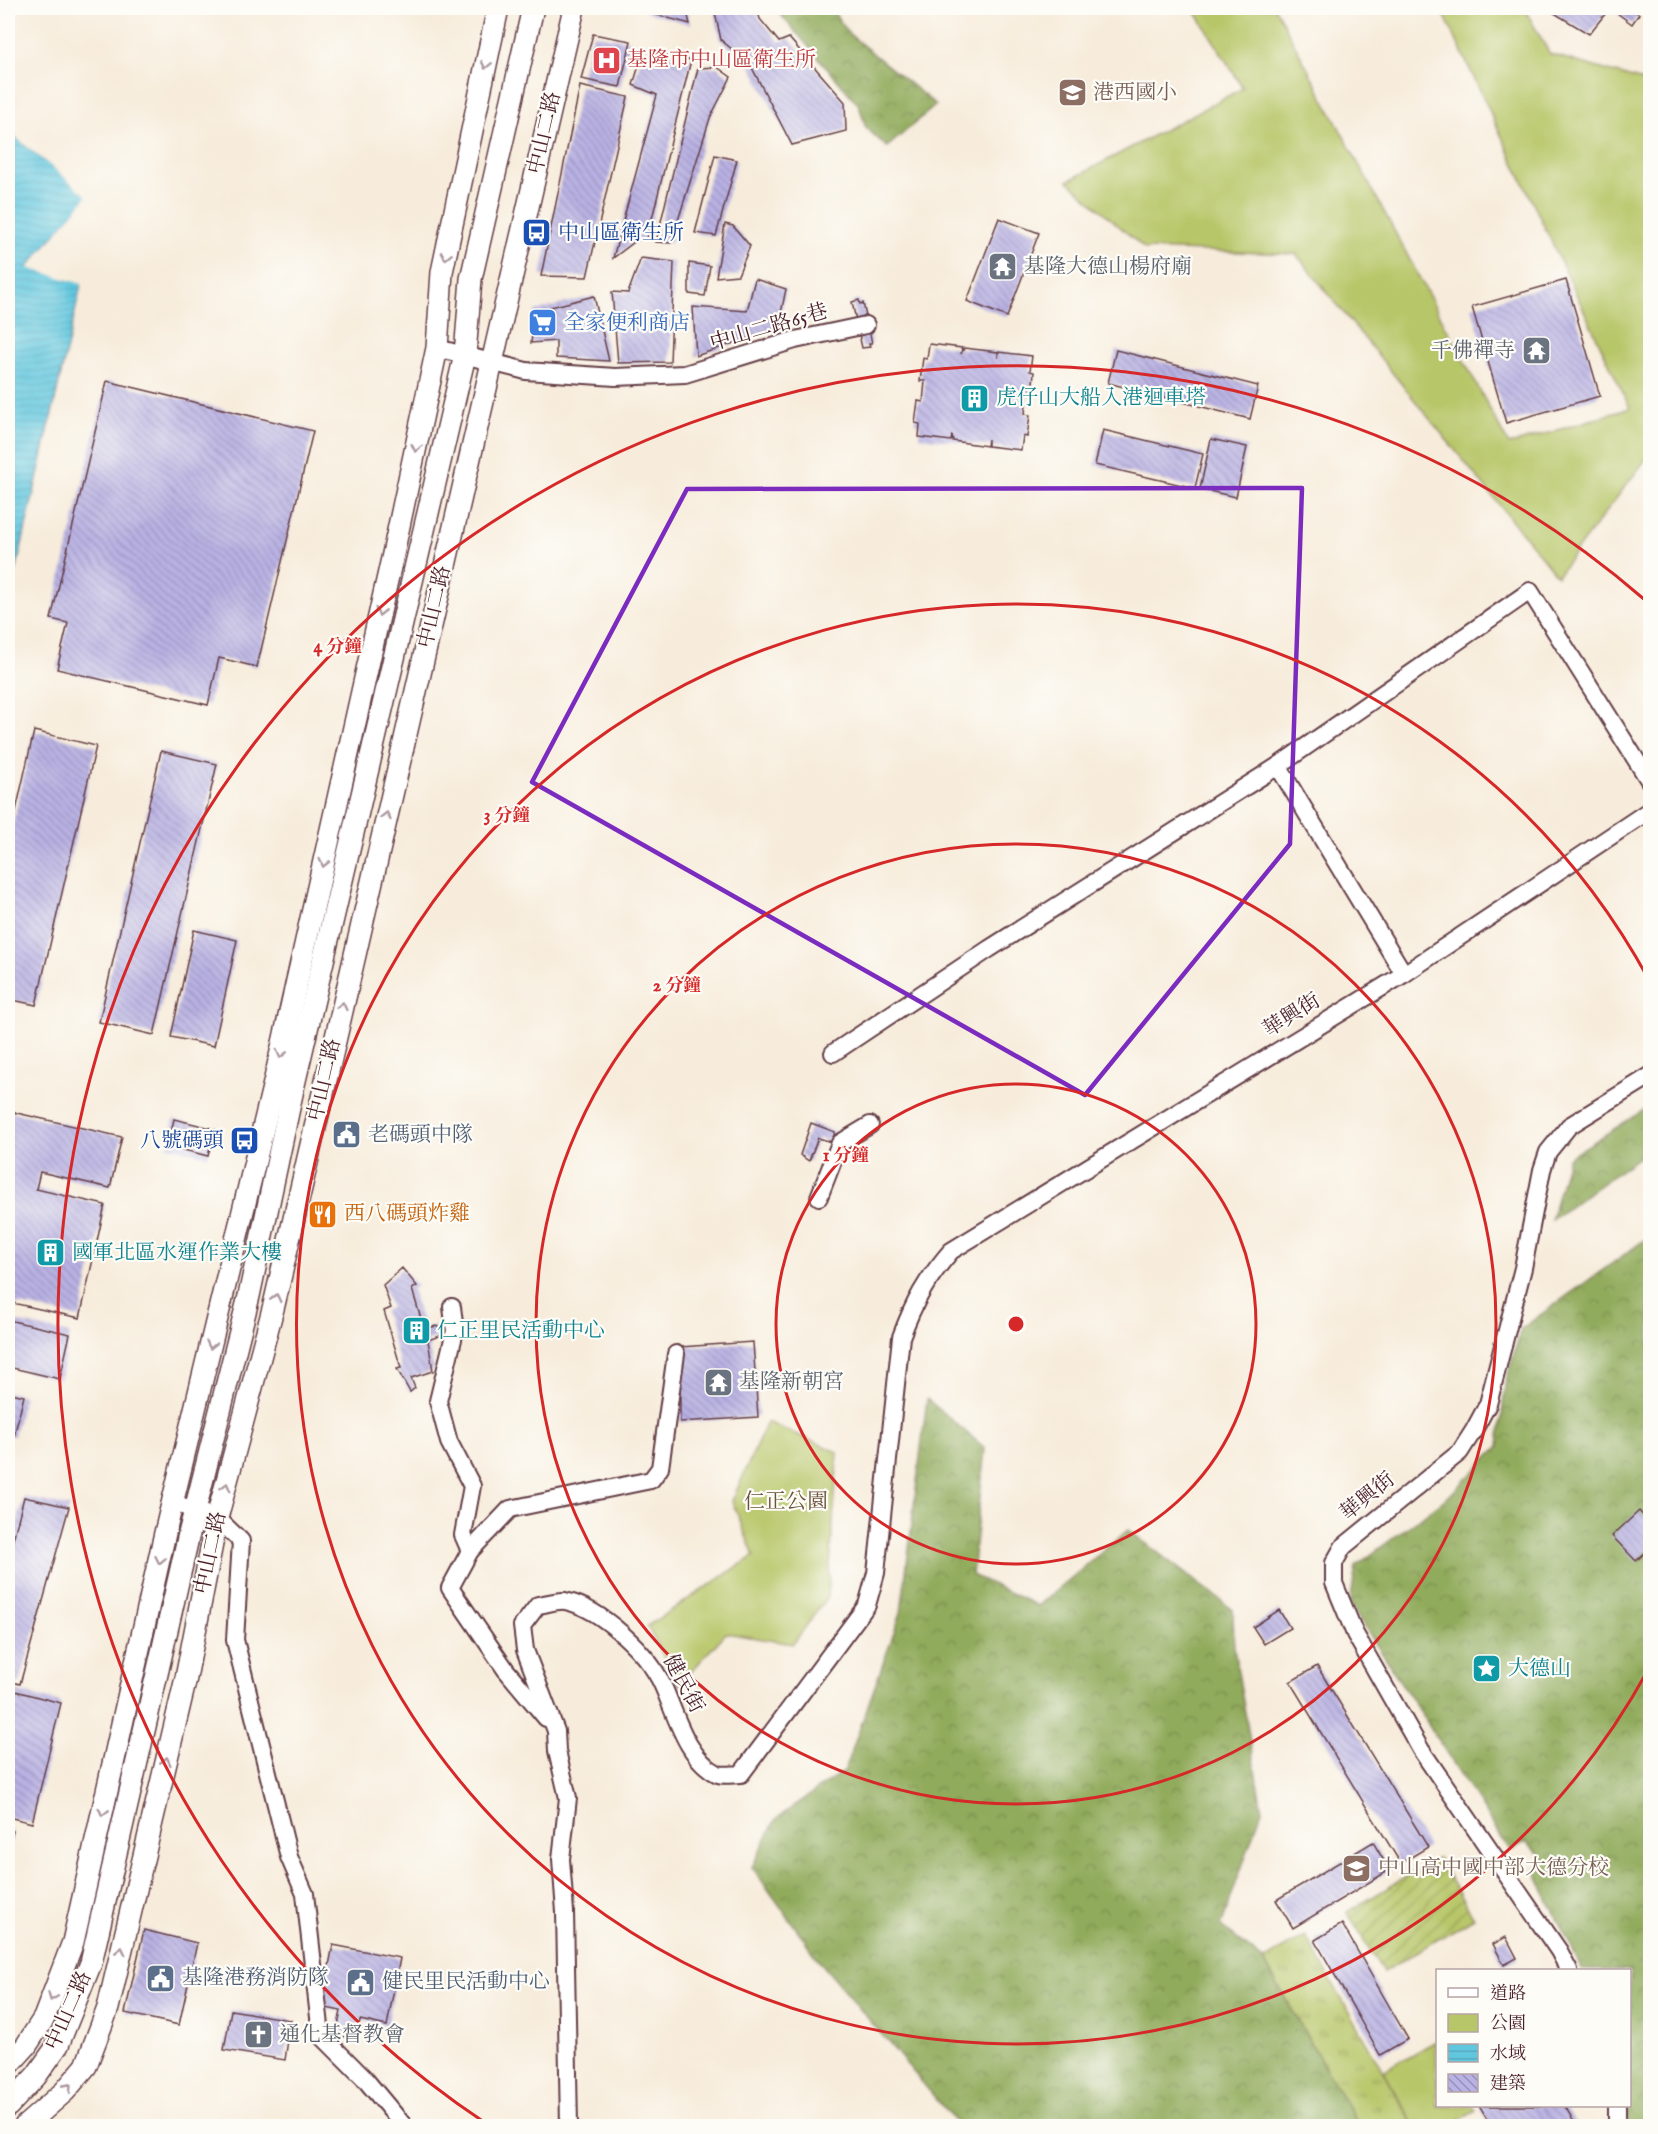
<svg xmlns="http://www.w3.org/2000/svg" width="1658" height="2134" viewBox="0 0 1658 2134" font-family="'IM FELL English','Noto Serif TC',serif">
<defs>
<pattern id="grass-tufts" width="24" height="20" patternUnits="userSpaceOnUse" patternTransform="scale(1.5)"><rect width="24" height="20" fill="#b7c668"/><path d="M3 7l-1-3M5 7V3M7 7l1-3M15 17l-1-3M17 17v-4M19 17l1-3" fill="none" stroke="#97a056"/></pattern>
<pattern id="forest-crowns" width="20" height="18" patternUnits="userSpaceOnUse" patternTransform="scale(1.5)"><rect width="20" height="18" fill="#91ab5c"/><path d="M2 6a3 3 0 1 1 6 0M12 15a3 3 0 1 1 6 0" fill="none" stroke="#788b4c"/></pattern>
<pattern id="garden-furrows" width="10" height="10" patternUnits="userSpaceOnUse" patternTransform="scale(1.5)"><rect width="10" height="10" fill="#b7c668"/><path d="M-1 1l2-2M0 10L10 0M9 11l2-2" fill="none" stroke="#97a056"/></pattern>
<pattern id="water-rules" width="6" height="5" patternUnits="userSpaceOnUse" patternTransform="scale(1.5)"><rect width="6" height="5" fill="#61c7df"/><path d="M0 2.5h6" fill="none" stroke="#56aac0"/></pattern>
<pattern id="building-back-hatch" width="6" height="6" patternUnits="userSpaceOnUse" patternTransform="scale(1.5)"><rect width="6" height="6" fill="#b9b2e4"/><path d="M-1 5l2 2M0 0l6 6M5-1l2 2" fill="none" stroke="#9890b9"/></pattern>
</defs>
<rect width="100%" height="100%" fill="#fdfcf7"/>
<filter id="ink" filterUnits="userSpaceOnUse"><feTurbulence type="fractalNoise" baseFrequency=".0167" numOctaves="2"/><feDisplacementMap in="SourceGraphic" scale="12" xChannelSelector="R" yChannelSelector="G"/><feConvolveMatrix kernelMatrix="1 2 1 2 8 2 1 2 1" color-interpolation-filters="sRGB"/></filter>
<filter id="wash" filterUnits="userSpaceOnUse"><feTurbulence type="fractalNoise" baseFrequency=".008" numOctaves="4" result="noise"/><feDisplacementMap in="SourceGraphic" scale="24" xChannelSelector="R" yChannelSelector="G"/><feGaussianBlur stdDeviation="1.35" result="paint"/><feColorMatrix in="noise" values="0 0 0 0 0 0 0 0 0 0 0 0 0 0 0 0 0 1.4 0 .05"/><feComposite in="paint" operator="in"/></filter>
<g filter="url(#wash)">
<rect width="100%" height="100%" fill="#f7ecdb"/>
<path fill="url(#grass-tufts)" stroke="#80724a" stroke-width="1.5" d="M 1306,1936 L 1414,2126 L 1359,2126 L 1263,1960 Z"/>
<g fill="url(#forest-crowns)" stroke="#6e6544" stroke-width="1.5">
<path d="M 775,8 L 831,8 L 848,33 L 936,105 L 887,147 L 866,128 L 859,105 Z"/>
<path d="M 1650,1106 L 1650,1157 L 1646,1152 L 1551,1220 L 1568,1158 Z"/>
<path d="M 1650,1236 L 1650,2126 L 1628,2126 L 1630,1970 L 1582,1970 L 1534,1870 L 1546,1861 L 1526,1841 L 1510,1851 L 1350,1604 L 1356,1566 L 1448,1497 L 1499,1446 L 1505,1385 L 1521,1329 Z"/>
<path d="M 927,1399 L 985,1448 L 972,1575 L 1038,1606 L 1128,1530 L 1233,1610 L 1234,1649 L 1262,1810 L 1221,1926 L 1263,1960 L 1359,2126 L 959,2126 L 821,1963 L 752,1867 L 776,1819 L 845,1770 L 901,1613 Z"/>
</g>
<g fill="#b7c668" stroke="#80724a" stroke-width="1.5">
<path d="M 1193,8 L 1275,8 L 1509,445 L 1630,408 L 1441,8 L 1524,8 L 1550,54 L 1650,83 L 1650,454 L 1557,576 L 1296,254 L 1145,249 L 1068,181 L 1243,88 Z"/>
<path d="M 767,1422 L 838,1452 L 828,1596 L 793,1644 L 726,1633 L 679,1685 L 647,1626 L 754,1556 L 732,1501 Z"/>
<path d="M 1436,2041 L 1438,2106 L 1473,2106 L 1476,2111 L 1448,2126 L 1415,2126 L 1383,2071 Z"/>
</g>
<path fill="url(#garden-furrows)" stroke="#80724a" stroke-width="1.5" d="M 1438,1858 L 1474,1918 L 1383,1972 L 1347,1912 Z"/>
<path fill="url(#water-rules)" stroke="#567385" stroke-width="1.5" d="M 8,131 L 88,196 L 28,267 L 82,283 L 8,605 Z"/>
<path fill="#f7ecdb" d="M 8,128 L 91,196 L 33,266 L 83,281 L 85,284 L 10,607 L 82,284 L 28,268 L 87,196 L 8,131 Z"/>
<g id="blocks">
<g fill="url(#building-back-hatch)">
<path d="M 647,8 L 686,8 L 690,24 L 646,12 Z"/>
<path d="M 714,8 L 757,8 L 760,19 L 779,42 L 789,38 L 845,102 L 846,131 L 792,145 L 750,64 L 721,40 Z"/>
<path d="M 1546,8 L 1631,8 L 1639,14 L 1632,24 L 1610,8 L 1589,34 Z"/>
<path d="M 593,34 L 631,41 L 620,87 L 581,79 Z"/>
<path d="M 644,49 L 691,60 L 647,239 L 637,240 L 613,258 L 657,95 L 633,85 Z"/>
<path d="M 717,67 L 731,77 L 710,118 L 671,243 L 656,242 L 698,68 Z"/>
<path d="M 580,86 L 628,97 L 587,277 L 541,276 Z"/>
<path d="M 715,155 L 737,160 L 716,236 L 695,233 Z"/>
<path d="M 999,218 L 1039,233 L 1007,317 L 967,301 Z"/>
<path d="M 725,224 L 733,226 L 750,246 L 738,275 L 716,277 Z"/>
<path d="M 641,258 L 674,262 L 670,362 L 618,363 L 612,292 L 628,293 Z"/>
<path d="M 689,263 L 710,266 L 705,296 L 689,294 Z"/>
<path d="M 755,279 L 786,289 L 778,328 L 696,356 L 693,307 L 747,311 Z"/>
<path d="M 1566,280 L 1600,396 L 1506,423 L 1472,307 Z"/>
<path d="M 594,296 L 609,361 L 556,358 L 556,341 L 531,343 L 535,311 Z"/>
<path d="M 859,300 L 860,304 L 863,303 L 872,343 L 869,343 L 870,347 L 862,348 L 852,302 Z"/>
<path d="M 929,344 L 962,348 L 961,354 L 964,348 L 998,352 L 998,358 L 999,352 L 1032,356 L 1030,371 L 1034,372 L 1032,394 L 1027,393 L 1025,414 L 1030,415 L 1027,437 L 1023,436 L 1021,450 L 988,446 L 988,439 L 987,446 L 953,441 L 952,435 L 951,441 L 919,437 L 920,424 L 915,423 L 918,401 L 923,402 L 925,381 L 920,381 L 923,358 L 927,359 Z"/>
<path d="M 1116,350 L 1258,386 L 1250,419 L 1108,383 Z"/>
<path d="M 107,381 L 313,431 L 257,667 L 219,658 L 208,705 L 57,669 L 68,623 L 51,619 Z"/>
<path d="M 1103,430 L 1203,454 L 1195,488 L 1095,465 Z"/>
<path d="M 1211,439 L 1247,447 L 1236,497 L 1200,489 Z"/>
<path d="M 34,731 L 96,746 L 36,1005 L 8,999 L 8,846 Z"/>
<path d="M 161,751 L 217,764 L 154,1035 L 99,1022 Z"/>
<path d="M 194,930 L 237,940 L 214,1046 L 171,1037 Z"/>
<path d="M 8,1111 L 122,1137 L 110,1188 L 40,1172 L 36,1189 L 105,1205 L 80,1318 L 8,1302 Z"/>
<path d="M 174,1119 L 215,1129 L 208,1156 L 168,1146 Z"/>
<path d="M 811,1123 L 835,1132 L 832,1142 L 818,1138 L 809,1161 L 800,1155 Z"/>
<path d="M 402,1268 L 417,1286 L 412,1289 L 424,1329 L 436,1326 L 443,1329 L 440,1336 L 428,1340 L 433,1371 L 411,1378 L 415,1388 L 410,1392 L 397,1369 L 401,1368 L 384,1311 L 391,1308 L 383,1285 Z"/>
<path d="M 8,1320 L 70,1334 L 60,1379 L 8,1367 Z"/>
<path d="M 753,1342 L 758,1417 L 680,1422 L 680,1347 Z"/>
<path d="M 8,1392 L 24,1396 L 14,1436 L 8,1434 Z"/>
<path d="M 24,1497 L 69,1507 L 20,1684 L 8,1681 L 8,1559 Z"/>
<path d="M 1639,1511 L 1650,1523 L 1650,1548 L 1636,1561 L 1612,1536 Z"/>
<path d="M 1279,1610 L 1290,1628 L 1264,1644 L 1253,1627 Z"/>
<path d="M 1317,1666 L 1428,1847 L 1293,1928 L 1276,1900 L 1373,1842 L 1387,1866 L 1398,1859 L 1290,1682 Z"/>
<path d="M 8,1689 L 61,1703 L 32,1823 L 8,1817 Z"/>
<path d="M 8,1830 L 13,1831 L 8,1850 Z"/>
<path d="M 1342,1924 L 1408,2039 L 1380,2055 L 1315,1940 Z"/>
<path d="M 144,1930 L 197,1943 L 179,2025 L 125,2013 Z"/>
<path d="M 1506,1937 L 1517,1958 L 1504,1965 L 1493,1944 Z"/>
<path d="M 333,1945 L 400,1958 L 387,2026 L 360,2020 L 356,2039 L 336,2035 L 341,2011 L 321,2007 Z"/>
<path d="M 231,2010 L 291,2020 L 285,2060 L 224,2050 Z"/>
<path d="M 1479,2106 L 1565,2106 L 1576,2126 L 1491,2126 Z"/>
</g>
</g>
</g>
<g filter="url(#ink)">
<use href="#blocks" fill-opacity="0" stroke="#643e45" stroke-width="1.5"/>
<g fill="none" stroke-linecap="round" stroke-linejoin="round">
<defs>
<g id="minor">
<path d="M 437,348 L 526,371 L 615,377 L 685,374 L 795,340 L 866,325"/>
<path d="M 1278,766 L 1530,591 L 1650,782"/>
<path d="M 833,1053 L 989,949 L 1278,766 L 1404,974"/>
<path d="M 819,1197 L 840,1143 L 870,1125"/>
<path d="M 452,1307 L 455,1331 L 438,1401 L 449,1442 L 472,1486 L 463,1535 L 470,1551"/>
<path d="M 174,1503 L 217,1518 L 241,1541 L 235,1640 L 289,1857 L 305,1894 L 321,2035 L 364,2078 L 404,2126"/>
<path d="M 546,1718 L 506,1670 L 450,1588 L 470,1551 L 510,1509 L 651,1480 L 660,1468 L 676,1354"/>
<path d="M 1569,1970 L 1559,1951 L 1421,1750 L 1355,1634 L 1334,1583 L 1334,1563 L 1343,1547 L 1460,1452 L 1474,1430 L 1488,1404 L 1523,1268 L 1542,1170 L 1548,1152 L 1569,1126 L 1650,1076"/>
<path d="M 1617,2106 L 1617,2126"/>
<path d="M 569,2126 L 565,1912 L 561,1859 L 568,1798 L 557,1751 L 556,1731 L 525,1650 L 522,1626 L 538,1605 C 546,1604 557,1600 565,1601 C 601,1608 649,1654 663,1686 C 676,1715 687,1759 718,1774 C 724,1776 734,1774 741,1774 L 867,1605 L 876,1573 L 901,1337 C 914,1302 926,1280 951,1251 L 1404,974 L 1650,810"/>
</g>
<g id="tertiary">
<path d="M 8,2066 L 26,2046 L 44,2018 L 73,1942 L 165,1533 L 274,1083 L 393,554 L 437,348 L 442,272 L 498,8"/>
<path d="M 8,2106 L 36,2076 L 58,2045 L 91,1963 L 188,1538 L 249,1296 L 293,1089 L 465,355 L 471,279 L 533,8"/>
<path d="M 25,2126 L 65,2091 L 86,2066 L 108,2008 L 186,1678 L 217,1518 L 274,1305 L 574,8"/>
</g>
</defs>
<use href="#minor" stroke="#643e45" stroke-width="20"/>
<use href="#tertiary" stroke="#643e45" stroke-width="24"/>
<use href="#minor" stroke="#fff" stroke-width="16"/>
<use href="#tertiary" stroke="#fff" stroke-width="21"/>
</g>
<defs><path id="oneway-chevron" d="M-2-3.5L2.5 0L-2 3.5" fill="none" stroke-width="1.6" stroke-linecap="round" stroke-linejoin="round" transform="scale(1.5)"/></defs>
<g stroke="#ae9aa0">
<use href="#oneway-chevron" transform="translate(486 65) rotate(102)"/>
<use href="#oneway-chevron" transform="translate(446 256) rotate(102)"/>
<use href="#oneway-chevron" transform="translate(416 448) rotate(102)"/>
<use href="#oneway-chevron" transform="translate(380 612) rotate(103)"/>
<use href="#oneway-chevron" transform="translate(386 816) rotate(-77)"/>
<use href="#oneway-chevron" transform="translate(324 863) rotate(103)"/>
<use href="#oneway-chevron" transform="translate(342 1006) rotate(-77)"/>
<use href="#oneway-chevron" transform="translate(281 1054) rotate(103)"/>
<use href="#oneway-chevron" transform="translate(276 1298) rotate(-77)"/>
<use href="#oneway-chevron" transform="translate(211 1345) rotate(103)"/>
<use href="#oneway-chevron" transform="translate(226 1487) rotate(-75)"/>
<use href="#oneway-chevron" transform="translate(160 1560) rotate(101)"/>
<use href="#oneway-chevron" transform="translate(166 1761) rotate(-77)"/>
<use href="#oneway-chevron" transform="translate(103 1812) rotate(103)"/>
<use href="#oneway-chevron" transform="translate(121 1951) rotate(-77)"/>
<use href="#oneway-chevron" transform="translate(52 1997) rotate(112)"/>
<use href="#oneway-chevron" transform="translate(68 2087) rotate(-48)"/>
</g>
</g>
<path fill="none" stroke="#7b2cbf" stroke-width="4.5" stroke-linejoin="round" d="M 1302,488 L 1290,844 L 1085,1095 L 532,782 L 687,489 Z"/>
<g fill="none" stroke="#d62828" stroke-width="3">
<circle cx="1016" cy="1324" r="240"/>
<circle cx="1016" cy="1324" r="480"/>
<path d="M1649 1668A720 720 0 1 1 1649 980"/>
<path d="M487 2124A959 959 0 1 1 1645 600"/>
</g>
<defs>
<symbol id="hospital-square" viewBox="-11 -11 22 22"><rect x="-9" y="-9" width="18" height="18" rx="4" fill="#e0444e" stroke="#fdfcf7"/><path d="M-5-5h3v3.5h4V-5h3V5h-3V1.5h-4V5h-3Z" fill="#fff"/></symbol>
<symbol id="school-square" viewBox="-11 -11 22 22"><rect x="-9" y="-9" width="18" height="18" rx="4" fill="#8d6e63" stroke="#fdfcf7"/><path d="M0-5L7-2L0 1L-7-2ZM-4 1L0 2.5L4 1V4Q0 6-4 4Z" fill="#fff"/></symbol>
<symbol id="bus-square" viewBox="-11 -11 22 22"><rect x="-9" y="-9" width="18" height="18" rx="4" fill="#1a4fb4" stroke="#fdfcf7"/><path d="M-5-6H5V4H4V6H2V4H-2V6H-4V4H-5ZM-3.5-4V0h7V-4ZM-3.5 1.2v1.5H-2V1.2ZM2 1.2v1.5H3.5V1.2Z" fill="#fff"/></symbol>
<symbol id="temple-square" viewBox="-11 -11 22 22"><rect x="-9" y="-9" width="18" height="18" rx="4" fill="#6b7280" stroke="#fdfcf7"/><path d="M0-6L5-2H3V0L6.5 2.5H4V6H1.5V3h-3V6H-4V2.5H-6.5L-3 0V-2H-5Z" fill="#fff"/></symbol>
<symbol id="supermarket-square" viewBox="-11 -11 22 22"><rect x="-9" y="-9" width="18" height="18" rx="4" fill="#3f7fe0" stroke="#fdfcf7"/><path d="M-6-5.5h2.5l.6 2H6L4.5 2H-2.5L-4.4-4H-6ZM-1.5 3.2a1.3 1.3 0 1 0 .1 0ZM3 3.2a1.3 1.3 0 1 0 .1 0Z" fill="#fff"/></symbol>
<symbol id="building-square" viewBox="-11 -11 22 22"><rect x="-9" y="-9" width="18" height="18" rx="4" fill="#0f9aa8" stroke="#fdfcf7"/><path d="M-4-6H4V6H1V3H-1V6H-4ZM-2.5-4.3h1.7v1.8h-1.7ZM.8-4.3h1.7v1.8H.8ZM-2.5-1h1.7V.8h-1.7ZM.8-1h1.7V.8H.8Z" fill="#fff"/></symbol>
<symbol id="civic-square" viewBox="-11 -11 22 22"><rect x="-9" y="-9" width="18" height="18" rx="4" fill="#5c6f8a" stroke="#fdfcf7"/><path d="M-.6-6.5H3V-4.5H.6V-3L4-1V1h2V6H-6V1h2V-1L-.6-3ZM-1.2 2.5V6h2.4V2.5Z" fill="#fff"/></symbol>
<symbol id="restaurant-square" viewBox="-11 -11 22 22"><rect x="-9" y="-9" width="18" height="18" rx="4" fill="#e8710a" stroke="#fdfcf7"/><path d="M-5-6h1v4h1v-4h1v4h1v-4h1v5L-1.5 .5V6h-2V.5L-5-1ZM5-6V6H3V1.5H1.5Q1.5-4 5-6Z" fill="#fff"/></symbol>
<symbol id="sight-square" viewBox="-11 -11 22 22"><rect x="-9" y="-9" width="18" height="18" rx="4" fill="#0f9aa8" stroke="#fdfcf7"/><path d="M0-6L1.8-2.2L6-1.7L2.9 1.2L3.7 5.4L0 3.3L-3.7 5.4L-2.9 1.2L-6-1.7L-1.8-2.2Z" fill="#fff"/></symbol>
<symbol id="church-square" viewBox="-11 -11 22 22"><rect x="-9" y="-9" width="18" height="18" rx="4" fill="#6b7280" stroke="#fdfcf7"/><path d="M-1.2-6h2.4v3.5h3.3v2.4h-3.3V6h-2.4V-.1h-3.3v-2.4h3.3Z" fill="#fff"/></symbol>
</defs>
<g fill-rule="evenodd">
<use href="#hospital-square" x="590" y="44" width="33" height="33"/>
<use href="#school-square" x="1056" y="76" width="33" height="33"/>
<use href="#bus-square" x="520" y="216" width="33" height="33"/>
<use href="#temple-square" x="986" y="250" width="33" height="33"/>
<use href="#supermarket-square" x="526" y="306" width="33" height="33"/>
<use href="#temple-square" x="1520" y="334" width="33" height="33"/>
<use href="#building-square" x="958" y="382" width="33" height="33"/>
<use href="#civic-square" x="330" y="1118" width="33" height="33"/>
<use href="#bus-square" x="228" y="1124" width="33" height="33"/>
<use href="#restaurant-square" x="306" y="1198" width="33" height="33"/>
<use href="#building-square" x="34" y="1236" width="33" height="33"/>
<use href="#building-square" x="400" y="1314" width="33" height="33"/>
<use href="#temple-square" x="702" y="1366" width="33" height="33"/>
<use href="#sight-square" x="1470" y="1652" width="33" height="33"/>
<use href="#school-square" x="1340" y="1852" width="33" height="33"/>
<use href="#civic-square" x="144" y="1962" width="33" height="33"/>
<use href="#civic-square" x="344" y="1966" width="33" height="33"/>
<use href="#church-square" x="242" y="2018" width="33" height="33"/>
</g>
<g text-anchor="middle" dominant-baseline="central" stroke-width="4.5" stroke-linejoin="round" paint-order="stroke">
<g font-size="21" fill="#be3a42" stroke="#fdfcf7" text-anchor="start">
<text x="627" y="60">基隆市中山區衛生所</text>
</g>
<g font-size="21" fill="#785e54" stroke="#fdfcf7" text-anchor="start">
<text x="1093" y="93">港西國小</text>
<text x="1378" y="1868">中山高中國中部大德分校</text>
</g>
<g font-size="21" fill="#4a1f2b" stroke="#fdfcf7">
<text transform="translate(545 133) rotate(-77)">中山二路</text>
<text transform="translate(769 328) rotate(-16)">中山二路65巷</text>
<text transform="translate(435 607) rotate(-77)">中山二路</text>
<text transform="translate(1292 1016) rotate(-32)">華興街</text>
<text transform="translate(325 1080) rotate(-77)">中山二路</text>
<text transform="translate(1368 1497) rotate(-39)">華興街</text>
<text transform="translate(211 1553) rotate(-78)">中山二路</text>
<text transform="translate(683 1684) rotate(62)">健民街</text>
<text transform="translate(69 2011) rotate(-66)">中山二路</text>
</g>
<g font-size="21" fill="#164399" stroke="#fdfcf7" text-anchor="start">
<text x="558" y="233">中山區衛生所</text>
<text x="224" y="1141" text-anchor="end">八號碼頭</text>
</g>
<g font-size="21" fill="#5b616d" stroke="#fdfcf7" text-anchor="start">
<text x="1024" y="267">基隆大德山楊府廟</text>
<text x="1515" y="351" text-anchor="end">千佛禪寺</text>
<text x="739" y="1382">基隆新朝宮</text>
<text x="279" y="2035">通化基督教會</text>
</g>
<g font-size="21" fill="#366cbe" stroke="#fdfcf7" text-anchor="start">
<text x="564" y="323">全家便利商店</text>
</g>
<g font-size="21" fill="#0d838f" stroke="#fdfcf7" text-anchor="start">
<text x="996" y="398">虎仔山大船入港迴車塔</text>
<text x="72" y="1253">國軍北區水運作業大樓</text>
<text x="437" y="1331">仁正里民活動中心</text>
<text x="1508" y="1669">大德山</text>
</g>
<g font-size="21" fill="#4e5e75" stroke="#fdfcf7" text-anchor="start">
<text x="368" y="1135">老碼頭中隊</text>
<text x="182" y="1978">基隆港務消防隊</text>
<text x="382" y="1982">健民里民活動中心</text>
</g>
<g font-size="21" fill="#c56008" stroke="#fdfcf7" text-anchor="start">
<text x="344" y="1214">西八碼頭炸雞</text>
</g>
<g font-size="21" fill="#6b513d" stroke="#fdfcf7">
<text x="786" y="1502">仁正公園</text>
</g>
</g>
<circle cx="1016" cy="1324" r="9" fill="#d62828" stroke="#fdfcf7" stroke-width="3"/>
<g font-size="18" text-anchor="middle" font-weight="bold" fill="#d62828" stroke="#fdfcf7" stroke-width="4.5" stroke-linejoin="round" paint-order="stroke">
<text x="338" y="652">4 分鐘</text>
<text x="507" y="821">3 分鐘</text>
<text x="677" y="991">2 分鐘</text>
<text x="846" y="1161">1 分鐘</text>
</g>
<rect width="1658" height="2134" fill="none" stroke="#fdfcf7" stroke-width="30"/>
<rect x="1436" y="1969" width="195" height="138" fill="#fdfcf7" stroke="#b5a4a5" stroke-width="1.5"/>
<rect x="1448" y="1988" width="30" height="9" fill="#ffffff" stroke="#b5a4a5" stroke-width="1.5"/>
<text x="1490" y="1999" font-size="18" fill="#4a1f2b">道路</text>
<rect x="1448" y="2014" width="30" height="18" fill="#b7c668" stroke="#b5a4a5" stroke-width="1.5"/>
<text x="1490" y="2029" font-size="18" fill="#4a1f2b">公園</text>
<rect x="1448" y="2044" width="30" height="18" fill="url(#water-rules)" stroke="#b5a4a5" stroke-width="1.5"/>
<text x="1490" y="2059" font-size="18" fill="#4a1f2b">水域</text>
<rect x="1448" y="2074" width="30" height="18" fill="url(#building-back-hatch)" stroke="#b5a4a5" stroke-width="1.5"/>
<text x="1490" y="2089" font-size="18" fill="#4a1f2b">建築</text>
</svg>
